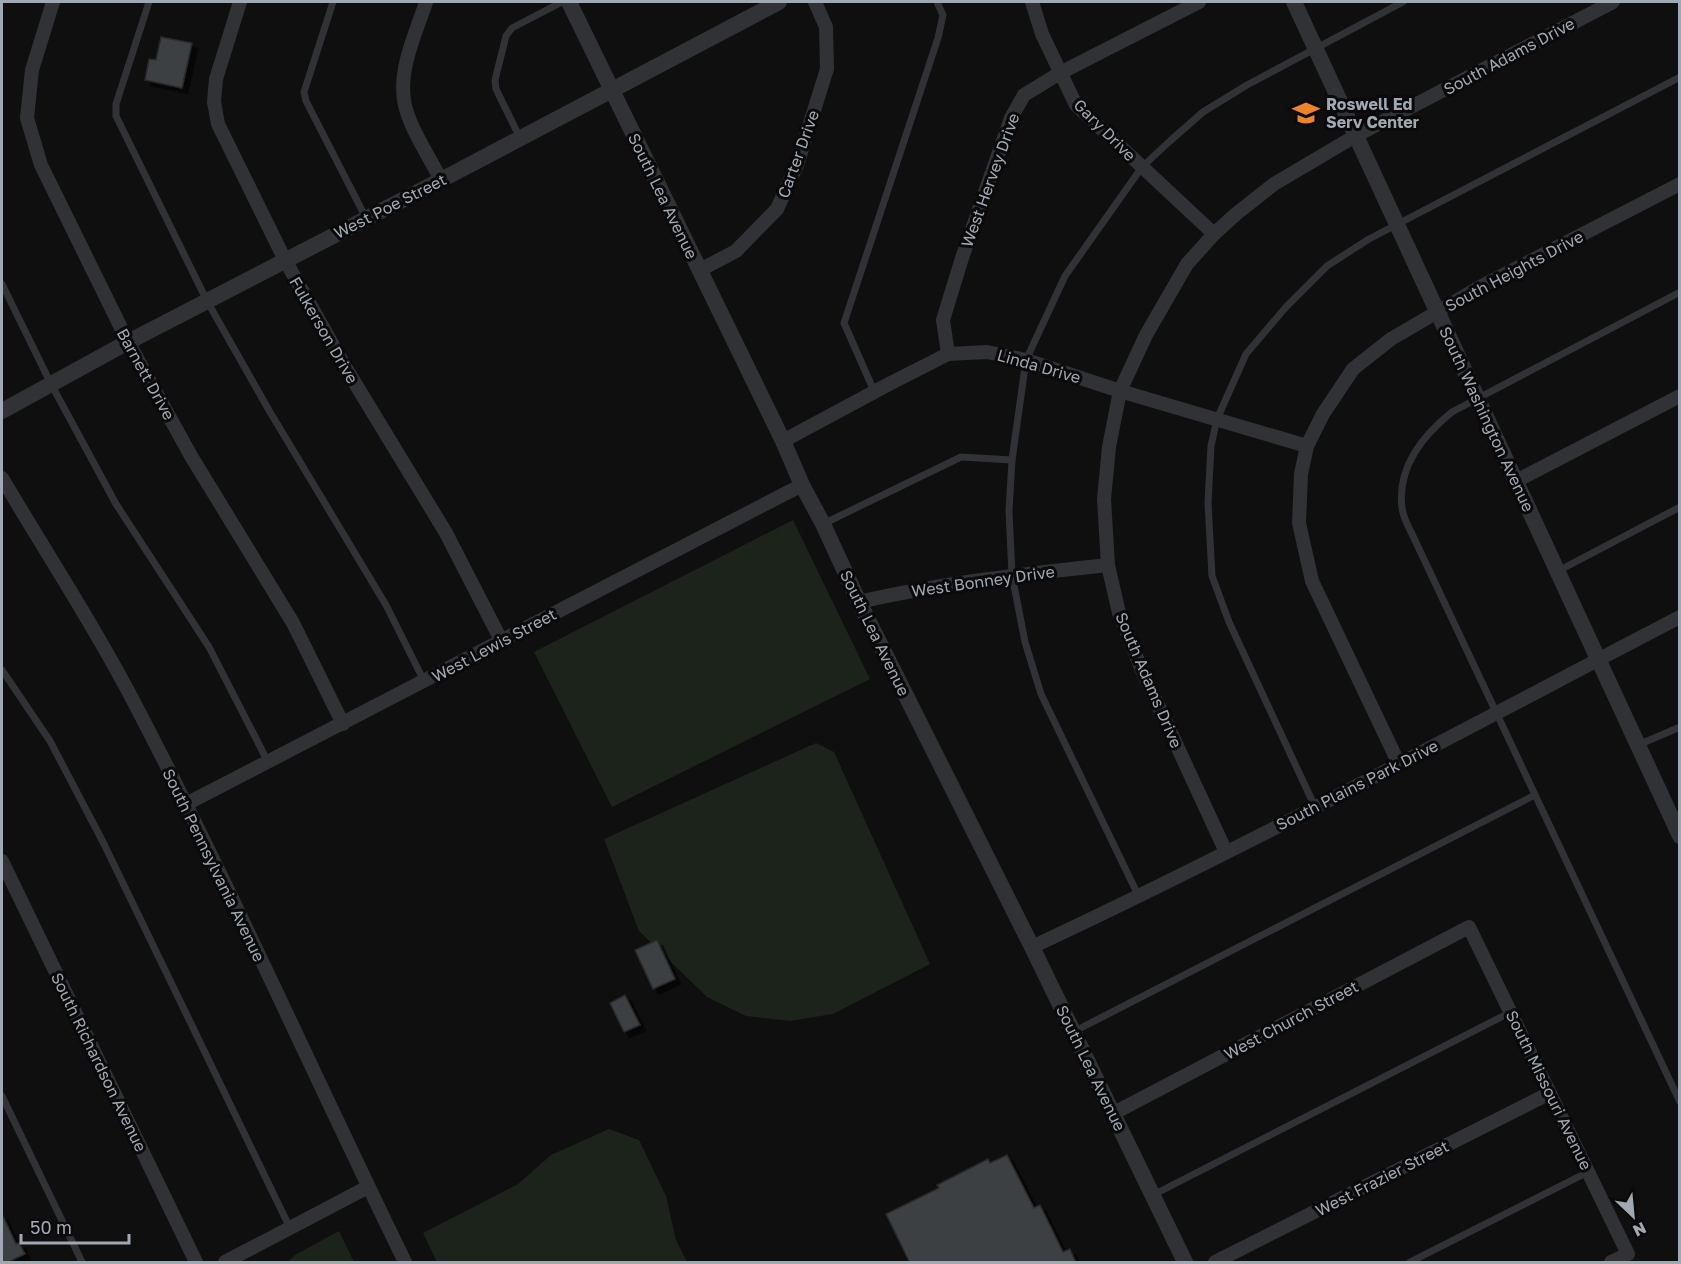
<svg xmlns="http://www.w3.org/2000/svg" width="1681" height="1264" viewBox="0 0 1681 1264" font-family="'Golos Text',sans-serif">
<defs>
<filter id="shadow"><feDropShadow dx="5.5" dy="5.5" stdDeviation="0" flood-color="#0009"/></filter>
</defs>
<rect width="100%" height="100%" fill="#0f0f10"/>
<g fill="#1c231b">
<path d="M 793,520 L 870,679 L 612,807 L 534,652 Z"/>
<path d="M 816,743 L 834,752 L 930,964 L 833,1014 L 790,1021 L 746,1016 L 707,997 L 639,931 L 604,839 Z"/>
<path d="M 609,1129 L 639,1140 L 666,1196 L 676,1240 L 687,1262 L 437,1262 L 423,1233 L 518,1184 L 551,1155 Z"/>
<path d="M 339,1231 L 354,1262 L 288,1262 L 295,1255 Z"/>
</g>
<g fill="#3e4043" stroke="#292a2c" stroke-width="1.5" filter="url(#shadow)">
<path d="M 161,37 L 192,43 L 182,88 L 145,80 L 149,59 L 156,60 Z"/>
<path d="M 657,940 L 675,979 L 653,989 L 635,950 Z"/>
<path d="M 625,995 L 640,1025 L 624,1032 L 610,1003 Z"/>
<path d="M 1007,1155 L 1034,1208 L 1040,1205 L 1063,1252 L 1070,1249 L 1076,1263 L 910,1263 L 886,1214 L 939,1188 L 937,1185 L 988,1159 L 990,1163 Z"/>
<path d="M 2,1214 L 16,1244 L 19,1243 L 25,1254 L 6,1263 L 2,1263 Z"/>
</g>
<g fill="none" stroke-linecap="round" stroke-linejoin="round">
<g stroke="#303235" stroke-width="7">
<path d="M 149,2 L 116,104 L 116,116 L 207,301 L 270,412 L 386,605 L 424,681"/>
<path d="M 333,2 L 304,92 L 306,101 L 366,218"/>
<path d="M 520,138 L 496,89 L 495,80 L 506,36 L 512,28 L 562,2"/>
<path d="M 2,284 L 51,384 L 116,504 L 209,647 L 268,762"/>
<path d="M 1680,292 L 1452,412 C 1422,436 1397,468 1402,508 C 1403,517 1408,526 1412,534 L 1680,1102"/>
<path d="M 874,391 L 844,323 L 938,38 L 943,15 L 937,2"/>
<path d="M 823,524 L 961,457 L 1012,460"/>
<path d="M 1558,571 L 1680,507"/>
<path d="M 2,670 L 50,741 L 103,842 L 290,1228"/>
<path d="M 1638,745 L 1680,727"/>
<path d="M 1315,807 L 1229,622 L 1212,576 L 1208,503 L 1211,446 L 1217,419 L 1246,354 L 1286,307 L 1327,266 L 1369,239 L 1680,77"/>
<path d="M 1139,897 L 1041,694 L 1025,642 L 1012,575 L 1009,511 L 1012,460 L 1026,360 L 1065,276 L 1142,167 L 1170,141 L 1203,112 L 1247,85 L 1403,2"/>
<path d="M 1073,1032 L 1535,795"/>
<path d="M 2,1096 L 82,1262"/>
<path d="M 1153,1195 L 1511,1012"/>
<path d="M 1410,1262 L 1588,1172"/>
</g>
<g stroke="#303235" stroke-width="14">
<path d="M 53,2 L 32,70 L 27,118 L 41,165 L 128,342 L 191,456 L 293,623 L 343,724"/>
<path d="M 240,2 L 216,79 L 214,102 L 218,124 L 285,260 L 344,365 L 446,533 L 501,640"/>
<path d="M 426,2 C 416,33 399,67 404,100 C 407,124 430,158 441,180"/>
<path d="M 1032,2 L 1042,34 L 1076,105 L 1214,234"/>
<path d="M 700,270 L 736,251 L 777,209 L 797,165 L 827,69 L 826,27 L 815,2"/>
<path d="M 948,354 L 943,320 L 962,258 L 1011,118 L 1024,95 L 1060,73 L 1199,2"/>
<path d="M 783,441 L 889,384 L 948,354 L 987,352 L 1026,360 L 1120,391 L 1307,446"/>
<path d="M 2,478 C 47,554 96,629 137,708 C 232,890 315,1078 405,1262"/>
<path d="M 1516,481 L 1680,396"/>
<path d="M 859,602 C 941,583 1024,574 1108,565"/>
<path d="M 1399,764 L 1312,581 L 1299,523 L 1301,474 L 1307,446 L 1323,414 L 1353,369 L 1391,339 L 1480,287 L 1680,184"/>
<path d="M 186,804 L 802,485"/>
<path d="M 1226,852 L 1141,668 L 1119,613 L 1108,565 L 1104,499 L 1109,447 L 1120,391 L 1146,335 L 1187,264 L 1214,234 L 1236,214 L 1274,184 L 1357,135 L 1613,2"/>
<path d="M 2,861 L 196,1262"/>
<path d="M 1032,947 C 1252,844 1465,729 1680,617"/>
<path d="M 1112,1114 L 1469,927 L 1628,1254 L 1611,1262"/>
<path d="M 225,1262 L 368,1187"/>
<path d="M 1215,1262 L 1550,1093"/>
</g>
<g stroke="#303235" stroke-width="16">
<path d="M 569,2 L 783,441 L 802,485 L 823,524 L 859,602 L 1032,947 L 1185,1262"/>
<path d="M 1294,2 L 1680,836"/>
<path d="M 2,411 L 128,342 L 441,180 L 779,2"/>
</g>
</g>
<defs>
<symbol id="school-bare" viewBox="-9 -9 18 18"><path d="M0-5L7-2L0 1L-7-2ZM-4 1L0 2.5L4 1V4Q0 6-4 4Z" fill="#ee8329" stroke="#0a0a0b" stroke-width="2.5" paint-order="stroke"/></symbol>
</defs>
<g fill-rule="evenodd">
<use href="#school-bare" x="1287" y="94" width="38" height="38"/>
</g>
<g text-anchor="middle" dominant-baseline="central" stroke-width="6" stroke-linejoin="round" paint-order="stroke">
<g font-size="16" fill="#a0a9b1" stroke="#0a0a0b">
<text transform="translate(1509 56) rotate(-28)">South Adams Drive</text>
<text transform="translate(1105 130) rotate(45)">Gary Drive</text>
<text transform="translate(798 154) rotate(-70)">Carter Drive</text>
<text transform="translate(990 180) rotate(-70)">West Hervey Drive</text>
<text transform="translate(663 196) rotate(64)">South Lea Avenue</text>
<text transform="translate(390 206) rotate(-27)">West Poe Street</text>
<text transform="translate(1514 271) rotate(-28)">South Heights Drive</text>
<text transform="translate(324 330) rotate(60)">Fulkerson Drive</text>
<text transform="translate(1039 366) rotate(16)">Linda Drive</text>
<text transform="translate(146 374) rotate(61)">Barnett Drive</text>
<text transform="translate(1487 419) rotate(65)">South Washington Avenue</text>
<text transform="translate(983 581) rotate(-8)">West Bonney Drive</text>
<text transform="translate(875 633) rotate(64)">South Lea Avenue</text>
<text transform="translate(494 645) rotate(-28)">West Lewis Street</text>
<text transform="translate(1149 680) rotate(67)">South Adams Drive</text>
<text transform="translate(1357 785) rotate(-27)">South Plains Park Drive</text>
<text transform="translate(214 865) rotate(64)">South Pennsylvania Avenue</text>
<text transform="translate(1291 1020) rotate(-28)">West Church Street</text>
<text transform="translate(99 1062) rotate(64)">South Richardson Avenue</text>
<text transform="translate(1091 1068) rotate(64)">South Lea Avenue</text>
<text transform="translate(1549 1090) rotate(64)">South Missouri Avenue</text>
<text transform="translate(1382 1178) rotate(-27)">West Frazier Street</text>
</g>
<g font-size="16" font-weight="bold" fill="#a0a9b1" stroke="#0a0a0b" text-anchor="start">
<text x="1326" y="104">Roswell Ed<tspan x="1326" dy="18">Serv Center</tspan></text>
</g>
</g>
<rect width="1681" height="1264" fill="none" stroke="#a0a9b1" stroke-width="6"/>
<g transform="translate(1633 1216) rotate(154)" stroke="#0a0a0b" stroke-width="4.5" paint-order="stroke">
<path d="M0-4.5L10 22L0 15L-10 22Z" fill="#a0a9b1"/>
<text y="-9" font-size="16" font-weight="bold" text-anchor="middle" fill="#a0a9b1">N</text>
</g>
<path d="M21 1234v9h108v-9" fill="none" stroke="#a0a9b1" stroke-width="3"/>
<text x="30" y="1234" font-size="18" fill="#a0a9b1" stroke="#0a0a0b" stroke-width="4.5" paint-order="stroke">50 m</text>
</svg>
